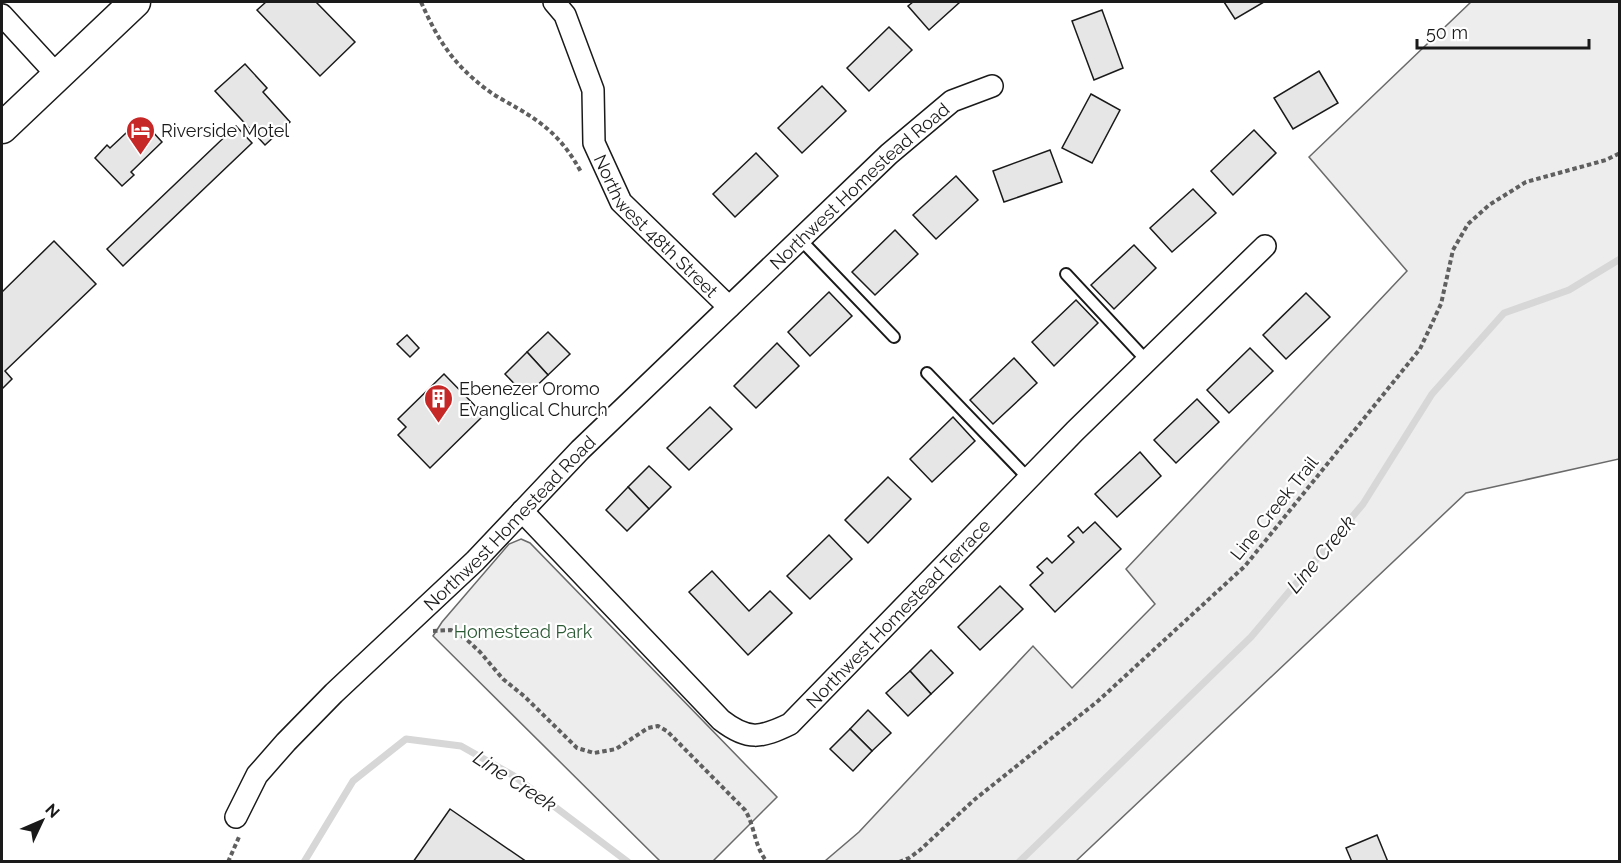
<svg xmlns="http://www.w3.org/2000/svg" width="1621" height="863" viewBox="0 0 1621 863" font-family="Raleway,sans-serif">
<rect width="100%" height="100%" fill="#fff"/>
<g fill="#ededed" stroke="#6a6a6a" stroke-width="1.5">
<path d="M 1471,2 L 1619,2 L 1619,459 L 1466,493 L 1076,861 L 825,861 L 859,832 L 1033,646 L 1072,688 L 1155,604 L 1126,569 L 1407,271 L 1309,157 Z"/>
<path d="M 521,539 L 530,543 L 777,797 L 713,861 L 660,861 L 433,636 L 442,622 L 509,544 Z"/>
</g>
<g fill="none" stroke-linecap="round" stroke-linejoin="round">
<g stroke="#d7d7d7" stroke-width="7">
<path d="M 304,862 L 353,781 L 406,739 L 461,746 L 514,776 L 628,862"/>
<path d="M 1019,862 L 1251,637 L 1363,504 L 1432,394 L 1504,313 L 1569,290 L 1620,259"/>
</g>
</g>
<g fill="#e6e6e6" stroke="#1a1a1a" stroke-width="1.5">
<path d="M 266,2 L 316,2 L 355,42 L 320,76 L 257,10 Z"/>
<path d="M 913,2 L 960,2 L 929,30 L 908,6 Z"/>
<path d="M 1224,2 L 1264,2 L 1235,19 Z"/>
<path d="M 1102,10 L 1123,68 L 1094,80 L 1072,21 Z"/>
<path d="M 889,27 L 912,50 L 869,91 L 847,68 Z"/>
<path d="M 245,64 L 267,88 L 263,92 L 290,122 L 265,145 L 215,91 Z"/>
<path d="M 1319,71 L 1338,103 L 1293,129 L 1274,98 Z"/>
<path d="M 822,86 L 846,111 L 802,153 L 778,128 Z"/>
<path d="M 1091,94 L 1120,110 L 1092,163 L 1062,148 Z"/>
<path d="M 141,119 L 162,142 L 131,172 L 134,175 L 122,186 L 95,158 L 107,145 L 110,148 Z"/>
<path d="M 236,126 L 252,143 L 123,266 L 107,249 Z"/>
<path d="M 1254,130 L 1276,153 L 1233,195 L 1211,171 Z"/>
<path d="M 1050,150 L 1062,182 L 1004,202 L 993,171 Z"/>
<path d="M 756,153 L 778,176 L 735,217 L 713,194 Z"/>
<path d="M 956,176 L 978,200 L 936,239 L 913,215 Z"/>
<path d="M 1193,189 L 1216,213 L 1172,252 L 1150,228 Z"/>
<path d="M 895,230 L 918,254 L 875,295 L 852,272 Z"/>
<path d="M 54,241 L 96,284 L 5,371 L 12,379 L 2,389 L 2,292 Z"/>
<path d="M 1134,245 L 1156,268 L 1114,309 L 1091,285 Z"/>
<path d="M 829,292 L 852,316 L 810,356 L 788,332 Z"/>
<path d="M 1306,293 L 1330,317 L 1286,359 L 1263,335 Z"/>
<path d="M 1076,300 L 1098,323 L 1054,366 L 1032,342 Z"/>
<path d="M 548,332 L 570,354 L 548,375 L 527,352 Z"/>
<path d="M 407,335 L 419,348 L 410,357 L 397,344 Z"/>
<path d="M 777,343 L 799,366 L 756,408 L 734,386 Z"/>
<path d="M 1250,348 L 1273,371 L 1229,413 L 1207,390 Z"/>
<path d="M 527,352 L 548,375 L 526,396 L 505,374 Z"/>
<path d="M 1014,358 L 1037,383 L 993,424 L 970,400 Z"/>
<path d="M 444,374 L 484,415 L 430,468 L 398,435 L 406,427 L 398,419 Z"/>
<path d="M 1197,399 L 1219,422 L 1176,463 L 1154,440 Z"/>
<path d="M 710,407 L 732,429 L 689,470 L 667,448 Z"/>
<path d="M 953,417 L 975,441 L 932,482 L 910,459 Z"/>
<path d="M 1140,452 L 1161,476 L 1117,517 L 1095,494 Z"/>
<path d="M 649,466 L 671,487 L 649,509 L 628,487 Z"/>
<path d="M 888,477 L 911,499 L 868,543 L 845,520 Z"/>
<path d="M 628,487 L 649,509 L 627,531 L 606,510 Z"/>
<path d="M 1095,522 L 1121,549 L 1055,612 L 1030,585 L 1043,573 L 1037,567 L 1047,558 L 1052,563 L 1074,542 L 1068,536 L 1078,527 L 1083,533 Z"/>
<path d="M 829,535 L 852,559 L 810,599 L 787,576 Z"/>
<path d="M 712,571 L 749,611 L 770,591 L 792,613 L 748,655 L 689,592 Z"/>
<path d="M 1000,586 L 1023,609 L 980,650 L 958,627 Z"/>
<path d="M 931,650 L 953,673 L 931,694 L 910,671 Z"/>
<path d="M 910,671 L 931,694 L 908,716 L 886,693 Z"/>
<path d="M 868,710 L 891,733 L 872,751 L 850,729 Z"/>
<path d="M 850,729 L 872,751 L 853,771 L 830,749 Z"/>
<path d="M 450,809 L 527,862 L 413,862 Z"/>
<path d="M 1377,835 L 1388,862 L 1352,862 L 1346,848 Z"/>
</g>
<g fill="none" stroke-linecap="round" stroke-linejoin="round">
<defs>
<g id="service">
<path d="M 800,239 L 894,337"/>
<path d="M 1066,274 L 1147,361"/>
<path d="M 927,373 L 1029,479"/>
</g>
<g id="minor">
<path id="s1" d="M 554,2 L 565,15 L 593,90 L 594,143 L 621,202 L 729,307"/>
<path d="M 2,15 L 57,75"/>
<path id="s2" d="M 522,511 L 721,720 C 748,741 761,738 790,724 L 1075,431 L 1265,246"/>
<path id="s3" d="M 236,817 L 257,775 L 286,742 L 334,693 L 475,561 L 580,450 L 889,154 L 952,101 L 992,86"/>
</g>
<path id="secondary" d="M 2,128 L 135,2"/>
</defs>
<use href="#service" stroke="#1a1a1a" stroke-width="14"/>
<use href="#minor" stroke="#1a1a1a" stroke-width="24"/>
<use href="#secondary" stroke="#1a1a1a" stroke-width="33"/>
<g stroke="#5f5f5f" stroke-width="4" stroke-dasharray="4.5 3" stroke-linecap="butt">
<path d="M 421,2 C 438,40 452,63 486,89 C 495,96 507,102 517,108 C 547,125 564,141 581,172"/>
<path d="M 433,631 L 451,630 L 465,638 L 480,652 L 503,679 L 524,696 L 577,748 L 594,753 L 616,749 L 648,728 L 658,726 L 667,731 L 745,810 C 755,826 754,846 767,862"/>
<path d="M 228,862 L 239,837"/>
<path d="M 899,862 L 909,858 L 920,850 L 974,800 L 1098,701 L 1245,566 L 1420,349 L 1441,304 L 1453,250 L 1468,224 L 1489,205 L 1526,182 L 1606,160 L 1620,153"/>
</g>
<use href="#service" stroke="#fff" stroke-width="10"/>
<use href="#minor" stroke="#fff" stroke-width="21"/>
<use href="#secondary" stroke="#fff" stroke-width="30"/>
</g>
<defs>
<symbol id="hotel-pin" viewBox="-11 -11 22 30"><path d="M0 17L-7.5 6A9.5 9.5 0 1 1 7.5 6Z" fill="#c62828" stroke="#fff"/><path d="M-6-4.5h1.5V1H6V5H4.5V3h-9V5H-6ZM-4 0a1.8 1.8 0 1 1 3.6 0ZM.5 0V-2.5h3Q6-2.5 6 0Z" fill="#fff"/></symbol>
<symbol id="building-pin" viewBox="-11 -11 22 30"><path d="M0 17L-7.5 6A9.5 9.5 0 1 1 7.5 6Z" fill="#c62828" stroke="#fff"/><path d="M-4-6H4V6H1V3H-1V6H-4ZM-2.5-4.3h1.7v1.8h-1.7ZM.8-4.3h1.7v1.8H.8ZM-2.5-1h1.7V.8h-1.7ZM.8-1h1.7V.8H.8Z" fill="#fff"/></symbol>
</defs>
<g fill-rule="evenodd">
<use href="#hotel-pin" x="124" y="114" width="33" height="45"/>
<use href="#building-pin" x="422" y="382" width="33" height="45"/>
</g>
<g text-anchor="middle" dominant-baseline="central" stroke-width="4.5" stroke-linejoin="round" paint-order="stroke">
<g font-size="18" fill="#1a1a1a" stroke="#fff" text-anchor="start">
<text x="161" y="130">Riverside Motel</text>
<text x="459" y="388">Ebenezer Oromo<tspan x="459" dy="21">Evanglical Church</tspan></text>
</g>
<g font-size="18" fill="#1a1a1a" stroke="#fff">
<text stroke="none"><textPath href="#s3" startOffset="890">Northwest Homestead Road</textPath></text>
<text stroke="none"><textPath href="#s1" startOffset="255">Northwest 48th Street</textPath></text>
<text transform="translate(1274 508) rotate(-51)">Line Creek Trail</text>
<text stroke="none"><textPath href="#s3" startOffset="404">Northwest Homestead Road</textPath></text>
<text stroke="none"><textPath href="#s2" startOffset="518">Northwest Homestead Terrace</textPath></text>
</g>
<g font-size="18" fill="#2b5a34" stroke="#fff">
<text x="523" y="631">Homestead Park</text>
</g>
<g font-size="20" font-style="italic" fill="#1a1a1a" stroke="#fff">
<text transform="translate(1321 554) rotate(-50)">Line Creek</text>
<text transform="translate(515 781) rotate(33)">Line Creek</text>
</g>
</g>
<rect width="1621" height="863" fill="none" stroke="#1a1a1a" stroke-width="6"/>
<g transform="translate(42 821) rotate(46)" stroke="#ffffff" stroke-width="4.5" paint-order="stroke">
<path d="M0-4.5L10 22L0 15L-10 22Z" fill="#1a1a1a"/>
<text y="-9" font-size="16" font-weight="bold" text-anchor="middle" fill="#1a1a1a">N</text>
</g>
<path d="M1417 39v9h172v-9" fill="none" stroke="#1a1a1a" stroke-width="3"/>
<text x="1426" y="39" font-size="18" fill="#1a1a1a" stroke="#ffffff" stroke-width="4.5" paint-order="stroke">50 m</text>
</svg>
